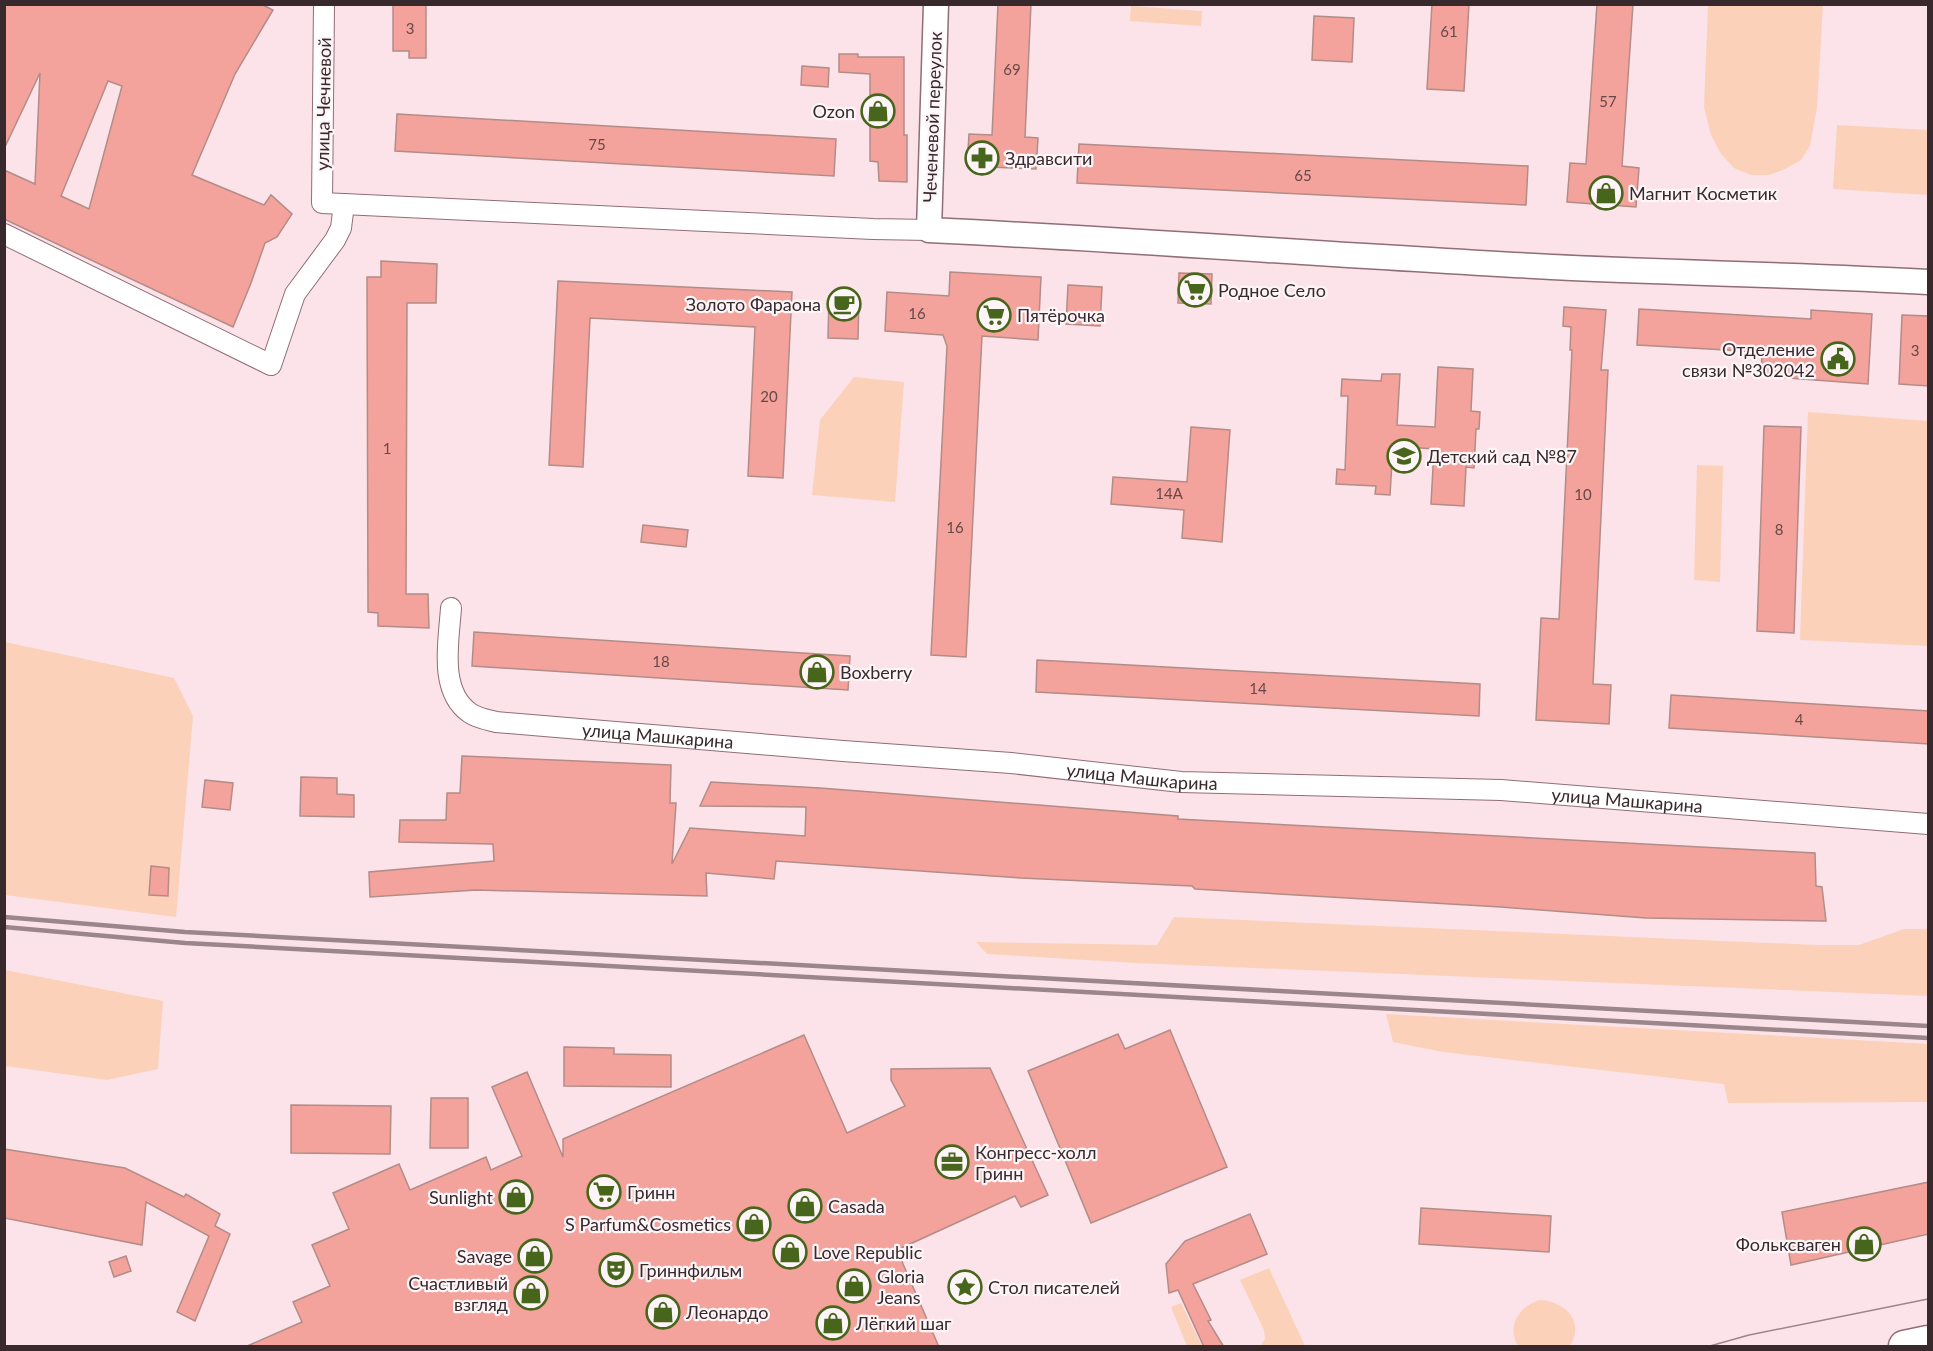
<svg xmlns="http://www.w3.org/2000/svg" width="1933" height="1351" viewBox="0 0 1933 1351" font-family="Lato,sans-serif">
<rect width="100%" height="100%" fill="#fce3e9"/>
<g fill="#fbd1b9">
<path d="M 1708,5 L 1823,5 L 1817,107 L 1810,146 L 1801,160 L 1785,169 L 1769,175 L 1751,175 L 1734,168 L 1721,154 L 1711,135 L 1704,107 Z"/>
<path d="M 1131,6 L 1202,11 L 1201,26 L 1130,21 Z"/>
<path d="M 1837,125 L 1928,130 L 1928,195 L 1833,189 Z"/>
<path d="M 854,377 L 904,382 L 895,502 L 812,495 L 820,420 Z"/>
<path d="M 1808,412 L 1928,421 L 1928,646 L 1800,640 Z"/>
<path d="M 1697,465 L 1723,466 L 1720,582 L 1694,580 Z"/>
<path d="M 5,642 L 174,678 L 193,716 L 176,917 L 5,895 Z"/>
<path d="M 1174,917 L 1817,945 L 1859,945 L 1904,929 L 1928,929 L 1928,996 L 1136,963 L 987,954 L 976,942 L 1157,945 Z"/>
<path d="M 5,970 L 163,1001 L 158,1069 L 107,1080 L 5,1066 Z"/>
<path d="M 1386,1014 L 1928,1044 L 1928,1102 L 1728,1103 L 1724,1084 L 1443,1052 L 1393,1042 Z"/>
<path d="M 1269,1268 L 1305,1346 L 1260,1346 L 1265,1339 L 1264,1330 L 1240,1280 Z"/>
<path d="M 1539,1300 C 1565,1301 1585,1321 1570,1346 L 1518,1346 C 1506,1326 1519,1307 1539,1300 Z"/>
<path d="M 1181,1303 L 1202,1346 L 1187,1346 L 1171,1307 Z"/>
</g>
<g fill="#f3a39b" stroke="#b38c88" stroke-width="1.5" fill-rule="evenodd">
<path d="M 4,4 L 261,4 L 273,10 L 235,74 L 192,175 L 264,205 L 271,195 L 292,214 L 277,237 L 265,243 L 251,283 L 233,327 L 4,219 L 4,170 L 35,184 L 40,73 L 4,149 ZM 108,81 L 122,86 L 89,209 L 61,196 Z"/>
<path d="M 393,4 L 426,4 L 426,58 L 409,58 L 409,51 L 393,51 Z"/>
<path d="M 998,4 L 1031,4 L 1025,137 L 1038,138 L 1036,169 L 967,166 L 969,134 L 992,135 Z"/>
<path d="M 1432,4 L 1469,4 L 1464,91 L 1427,89 Z"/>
<path d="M 1597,4 L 1633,4 L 1622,166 L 1639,168 L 1636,207 L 1567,202 L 1570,163 L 1586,164 Z"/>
<path d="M 1314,16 L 1354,18 L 1352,62 L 1312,60 Z"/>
<path d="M 839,54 L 858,54 L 858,57 L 904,57 L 904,135 L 907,135 L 907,182 L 879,181 L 878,162 L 870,161 L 870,74 L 839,72 Z"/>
<path d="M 802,66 L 829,68 L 828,87 L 801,85 Z"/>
<path d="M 397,114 L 836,139 L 834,176 L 395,151 Z"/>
<path d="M 1079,144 L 1528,166 L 1526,205 L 1077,183 Z"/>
<path d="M 381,261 L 437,264 L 436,303 L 407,303 L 406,594 L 428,594 L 429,628 L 378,626 L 378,613 L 368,612 L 367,277 L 381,277 Z"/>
<path d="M 950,272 L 1041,277 L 1038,340 L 982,336 L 966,657 L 931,655 L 947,346 L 943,335 L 885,331 L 887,292 L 949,296 Z"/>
<path d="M 1179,273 L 1212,274 L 1211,304 L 1178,303 Z"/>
<path d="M 558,281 L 792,292 L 783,478 L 748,476 L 755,327 L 590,318 L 583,467 L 549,465 Z"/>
<path d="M 1068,285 L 1102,287 L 1100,326 L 1066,324 Z"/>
<path d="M 829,296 L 859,297 L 858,339 L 828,338 Z"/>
<path d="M 1564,307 L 1606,310 L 1601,370 L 1608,370 L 1593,684 L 1611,685 L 1609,724 L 1536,720 L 1541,618 L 1559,619 L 1572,350 L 1570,350 L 1571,327 L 1563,326 Z"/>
<path d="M 1639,309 L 1811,319 L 1811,310 L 1872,314 L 1868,384 L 1761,376 L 1762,352 L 1637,345 Z"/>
<path d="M 1902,315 L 1929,316 L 1929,386 L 1899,384 Z"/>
<path d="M 1438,367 L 1473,369 L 1471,411 L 1480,412 L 1479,429 L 1476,429 L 1474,468 L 1466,467 L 1464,506 L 1431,504 L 1434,449 L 1393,446 L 1390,495 L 1375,494 L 1376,486 L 1336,484 L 1337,469 L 1345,470 L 1348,396 L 1341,396 L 1342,379 L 1381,381 L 1382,374 L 1400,374 L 1397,425 L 1435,427 Z"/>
<path d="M 1764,426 L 1801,427 L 1794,633 L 1757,631 Z"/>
<path d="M 1191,427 L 1230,430 L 1222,542 L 1182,538 L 1184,510 L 1111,504 L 1113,477 L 1187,482 Z"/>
<path d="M 643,525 L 688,530 L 686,547 L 641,542 Z"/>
<path d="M 474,632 L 850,656 L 848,690 L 472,666 Z"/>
<path d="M 1037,660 L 1480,684 L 1479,716 L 1036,692 Z"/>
<path d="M 1671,695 L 1929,711 L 1929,744 L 1669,728 Z"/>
<path d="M 462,756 L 671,765 L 670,803 L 676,803 L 672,864 L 690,828 L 805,836 L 806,807 L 700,806 L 711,782 L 820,788 L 1178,816 L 1178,819 L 1815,853 L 1816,886 L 1822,887 L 1826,921 L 1646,918 L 1501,907 L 1195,889 L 1192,886 L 1021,878 L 776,861 L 774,879 L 706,873 L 707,896 L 476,890 L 370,897 L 369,872 L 494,861 L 493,844 L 399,842 L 400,820 L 446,820 L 447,793 L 460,793 Z"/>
<path d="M 301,777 L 337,778 L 337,794 L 354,795 L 354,817 L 300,816 Z"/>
<path d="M 205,780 L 233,783 L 230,810 L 202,807 Z"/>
<path d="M 151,866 L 169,868 L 168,896 L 149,895 Z"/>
<path d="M 1170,1030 L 1227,1167 L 1091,1223 L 1028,1071 L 1118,1034 L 1125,1049 Z"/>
<path d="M 804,1035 L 847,1133 L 905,1106 L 891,1080 L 891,1069 L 990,1068 L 1048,1195 L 1021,1207 L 1015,1196 L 897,1250 L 939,1347 L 245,1347 L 302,1322 L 293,1302 L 330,1286 L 312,1245 L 349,1229 L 333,1193 L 399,1164 L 410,1190 L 486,1157 L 491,1170 L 522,1156 L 492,1087 L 527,1072 L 563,1157 L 563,1139 Z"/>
<path d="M 564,1047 L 614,1048 L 614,1054 L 671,1055 L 671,1087 L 564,1086 Z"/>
<path d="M 431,1098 L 468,1098 L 468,1148 L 430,1148 Z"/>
<path d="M 291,1105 L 391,1106 L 390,1154 L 291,1153 Z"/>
<path d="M 4,1149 L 125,1168 L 184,1197 L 186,1194 L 220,1214 L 215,1226 L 230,1234 L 195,1321 L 177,1312 L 209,1236 L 146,1202 L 142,1245 L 4,1218 Z"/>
<path d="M 1929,1182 L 1929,1234 L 1791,1265 L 1782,1212 Z"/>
<path d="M 1421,1208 L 1551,1216 L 1549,1252 L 1419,1244 Z"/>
<path d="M 1250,1214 L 1267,1254 L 1193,1284 L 1211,1320 L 1208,1321 L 1224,1347 L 1204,1347 L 1178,1290 L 1169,1293 L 1166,1264 L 1185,1241 Z"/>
<path d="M 126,1256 L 131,1271 L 114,1277 L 109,1262 Z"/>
</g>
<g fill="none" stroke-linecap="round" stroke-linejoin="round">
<defs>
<g id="minor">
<path d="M 324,4 L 322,203 L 873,229 L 929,230"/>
<path d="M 4,234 L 271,365 L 295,294 L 335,240 L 341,228 L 344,204"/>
<path id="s1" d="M 451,608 C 449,640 438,691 470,713 C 477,718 488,720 496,722 L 843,751 L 1011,763 L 1181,782 L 1501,790 L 1928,824"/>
</g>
<path id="tertiary" d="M 936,4 L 929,230 C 1137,240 1344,256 1552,267 C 1677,273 1803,275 1928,282"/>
<path id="primary" d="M 1904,1346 L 1928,1341"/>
</defs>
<use href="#minor" stroke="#916d77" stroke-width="22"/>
<use href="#tertiary" stroke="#916d77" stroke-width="27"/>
<use href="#primary" stroke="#916d77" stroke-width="33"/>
<use href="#minor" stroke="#fff" stroke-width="20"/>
<use href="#tertiary" stroke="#fff" stroke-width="24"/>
<use href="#primary" stroke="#fff" stroke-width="30"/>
<path stroke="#9a868b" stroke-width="1.5" d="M 1710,1346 L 1749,1335 L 1928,1299"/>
<g stroke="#9a868b" stroke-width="4.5">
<path d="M 4,917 L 185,932 L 1928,1026"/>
<path d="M 4,927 L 185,943 L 1928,1038"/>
</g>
</g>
<defs>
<symbol id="shop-ring" viewBox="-11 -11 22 22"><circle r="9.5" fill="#fdf5f7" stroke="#47661b" stroke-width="1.5"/><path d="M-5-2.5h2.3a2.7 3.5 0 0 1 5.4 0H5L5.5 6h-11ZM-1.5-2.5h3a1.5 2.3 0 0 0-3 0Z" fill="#47661b"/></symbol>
<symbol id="pharmacy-ring" viewBox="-11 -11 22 22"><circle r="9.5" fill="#fdf5f7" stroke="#47661b" stroke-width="1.5"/><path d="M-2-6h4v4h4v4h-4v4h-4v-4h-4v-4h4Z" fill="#47661b"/></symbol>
<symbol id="supermarket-ring" viewBox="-11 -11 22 22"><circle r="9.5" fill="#fdf5f7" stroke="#47661b" stroke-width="1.5"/><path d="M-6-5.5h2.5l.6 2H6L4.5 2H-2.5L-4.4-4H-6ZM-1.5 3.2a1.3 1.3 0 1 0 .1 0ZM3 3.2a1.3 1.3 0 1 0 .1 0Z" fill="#47661b"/></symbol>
<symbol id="cafe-ring" viewBox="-11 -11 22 22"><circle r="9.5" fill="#fdf5f7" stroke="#47661b" stroke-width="1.5"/><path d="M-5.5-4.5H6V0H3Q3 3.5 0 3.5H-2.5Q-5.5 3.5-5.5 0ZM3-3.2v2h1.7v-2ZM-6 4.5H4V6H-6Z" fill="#47661b"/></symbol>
<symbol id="civic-ring" viewBox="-11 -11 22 22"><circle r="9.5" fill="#fdf5f7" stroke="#47661b" stroke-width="1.5"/><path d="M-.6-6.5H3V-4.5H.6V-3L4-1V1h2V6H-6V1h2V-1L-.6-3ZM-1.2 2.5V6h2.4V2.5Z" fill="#47661b"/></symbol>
<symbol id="school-ring" viewBox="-11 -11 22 22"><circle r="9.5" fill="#fdf5f7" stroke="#47661b" stroke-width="1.5"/><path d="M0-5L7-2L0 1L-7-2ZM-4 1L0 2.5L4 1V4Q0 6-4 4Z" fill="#47661b"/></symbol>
<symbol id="office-ring" viewBox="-11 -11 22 22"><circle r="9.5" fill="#fdf5f7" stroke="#47661b" stroke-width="1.5"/><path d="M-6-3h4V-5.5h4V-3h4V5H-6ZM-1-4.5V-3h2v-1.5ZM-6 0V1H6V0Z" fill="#47661b"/></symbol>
<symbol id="theatre-ring" viewBox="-11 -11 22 22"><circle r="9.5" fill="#fdf5f7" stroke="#47661b" stroke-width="1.5"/><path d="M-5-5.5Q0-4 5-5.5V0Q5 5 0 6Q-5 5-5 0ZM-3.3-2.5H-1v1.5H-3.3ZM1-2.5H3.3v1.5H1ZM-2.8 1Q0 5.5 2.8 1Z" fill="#47661b"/></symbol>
<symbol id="sight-ring" viewBox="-11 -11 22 22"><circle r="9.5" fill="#fdf5f7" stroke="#47661b" stroke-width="1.5"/><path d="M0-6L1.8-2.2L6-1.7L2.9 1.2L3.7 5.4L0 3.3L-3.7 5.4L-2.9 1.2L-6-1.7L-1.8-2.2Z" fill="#47661b"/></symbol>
</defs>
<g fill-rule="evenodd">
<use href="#shop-ring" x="859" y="92" width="38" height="38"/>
<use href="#pharmacy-ring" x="963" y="139" width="38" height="38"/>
<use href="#shop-ring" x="1587" y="174" width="38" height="38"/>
<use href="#supermarket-ring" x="1176" y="271" width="38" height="38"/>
<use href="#cafe-ring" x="825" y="285" width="38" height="38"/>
<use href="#supermarket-ring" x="975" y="296" width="38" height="38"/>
<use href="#civic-ring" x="1819" y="340" width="38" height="38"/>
<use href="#school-ring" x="1385" y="437" width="38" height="38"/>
<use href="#shop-ring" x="798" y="653" width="38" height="38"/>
<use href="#office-ring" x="933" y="1143" width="38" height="38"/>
<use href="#supermarket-ring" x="585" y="1173" width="38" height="38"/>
<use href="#shop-ring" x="497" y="1178" width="38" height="38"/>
<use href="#shop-ring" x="786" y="1187" width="38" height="38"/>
<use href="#shop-ring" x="735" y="1205" width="38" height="38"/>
<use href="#shop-ring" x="1845" y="1225" width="38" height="38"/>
<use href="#shop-ring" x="771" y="1233" width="38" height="38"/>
<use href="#shop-ring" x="516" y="1237" width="38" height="38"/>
<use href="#theatre-ring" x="597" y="1251" width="38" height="38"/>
<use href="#shop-ring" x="835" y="1267" width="38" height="38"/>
<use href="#sight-ring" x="946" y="1268" width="38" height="38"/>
<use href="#shop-ring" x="512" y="1274" width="38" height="38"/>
<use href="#shop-ring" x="644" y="1293" width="38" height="38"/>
<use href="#shop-ring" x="814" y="1304" width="38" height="38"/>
</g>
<g text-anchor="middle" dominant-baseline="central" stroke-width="4.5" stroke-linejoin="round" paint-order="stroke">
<g font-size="15" fill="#674848">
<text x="410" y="28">3</text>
<text x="1449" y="31">61</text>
<text x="1012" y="69">69</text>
<text x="1608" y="101">57</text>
<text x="597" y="144">75</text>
<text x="1303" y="175">65</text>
<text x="917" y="313">16</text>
<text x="1915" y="350">3</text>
<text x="769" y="396">20</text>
<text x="387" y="448">1</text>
<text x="1169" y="493">14А</text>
<text x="1583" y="494">10</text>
<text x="955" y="527">16</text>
<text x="1779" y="529">8</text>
<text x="661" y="661">18</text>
<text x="1258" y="688">14</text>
<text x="1799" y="719">4</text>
</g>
<g font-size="18" fill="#38292d" stroke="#fdf5f7">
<text transform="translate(323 104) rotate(-89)">улица Чечневой</text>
<text transform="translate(932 117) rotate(-88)">Чеченевой переулок</text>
<text stroke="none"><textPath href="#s1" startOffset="302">улица Машкарина</textPath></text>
<text stroke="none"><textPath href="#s1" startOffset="788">улица Машкарина</textPath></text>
<text stroke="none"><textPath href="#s1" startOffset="1274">улица Машкарина</textPath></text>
</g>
<g font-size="18" fill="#38292d" stroke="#fdf5f7" text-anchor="start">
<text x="855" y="111" text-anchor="end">Ozon</text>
<text x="1005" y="158">Здравсити</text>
<text x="1629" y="193">Магнит Косметик</text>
<text x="1218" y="290">Родное Село</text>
<text x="821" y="304" text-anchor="end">Золото Фараона</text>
<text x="1017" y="315">Пятёрочка</text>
<text x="1815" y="349" text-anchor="end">Отделение<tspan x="1815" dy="21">связи №302042</tspan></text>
<text x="1427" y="456">Детский сад №87</text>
<text x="840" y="672">Boxberry</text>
<text x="975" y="1152">Конгресс-холл<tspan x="975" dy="21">Гринн</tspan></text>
<text x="627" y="1192">Гринн</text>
<text x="493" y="1197" text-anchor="end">Sunlight</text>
<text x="828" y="1206">Casada</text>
<text x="731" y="1224" text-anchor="end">S Parfum&amp;Cosmetics</text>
<text x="1841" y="1244" text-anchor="end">Фольксваген</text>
<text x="813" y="1252">Love Republic</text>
<text x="512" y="1256" text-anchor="end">Savage</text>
<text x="639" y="1270">Гриннфильм</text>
<text x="877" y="1276">Gloria<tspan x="877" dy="21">Jeans</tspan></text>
<text x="508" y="1283" text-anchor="end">Счастливый<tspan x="508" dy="21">взгляд</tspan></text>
<text x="988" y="1287">Стол писателей</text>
<text x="686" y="1312">Леонардо</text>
<text x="856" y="1323">Лёгкий шаг</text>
</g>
</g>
<rect width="1933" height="1351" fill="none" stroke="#38292d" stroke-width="12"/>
</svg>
